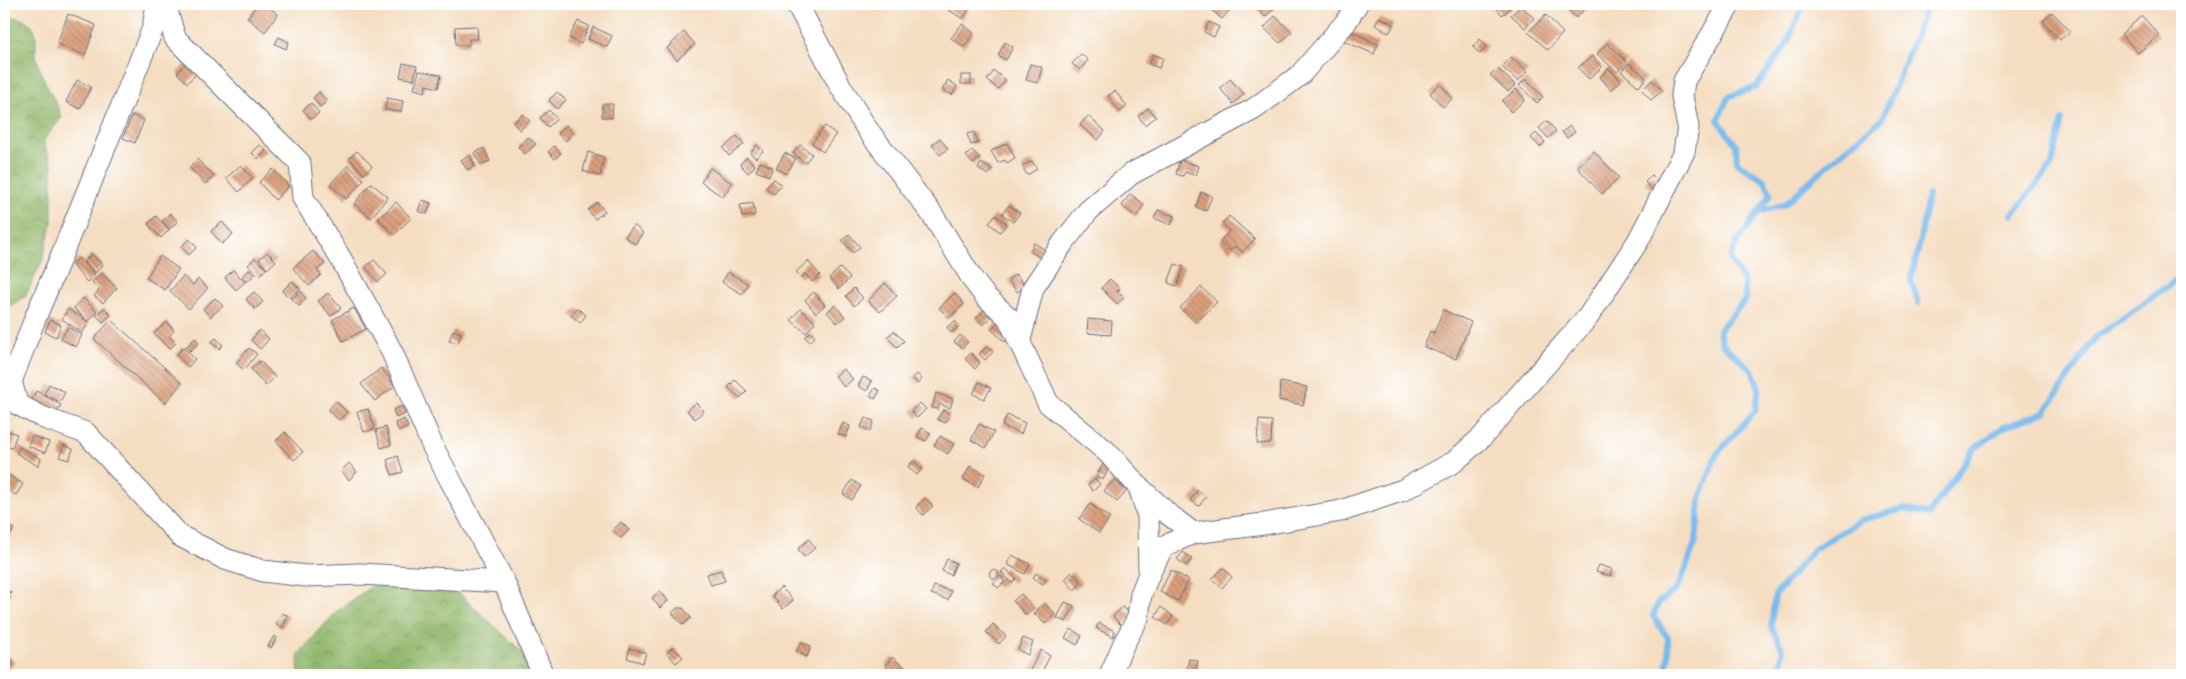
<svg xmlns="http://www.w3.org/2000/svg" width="2186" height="679" viewBox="0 0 2186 679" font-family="'Old Standard TT',serif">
<defs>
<pattern id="forest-crowns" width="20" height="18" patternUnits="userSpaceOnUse" patternTransform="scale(1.25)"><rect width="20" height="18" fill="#92b76c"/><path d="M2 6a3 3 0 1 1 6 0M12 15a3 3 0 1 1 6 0" fill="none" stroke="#76955c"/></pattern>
<pattern id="building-back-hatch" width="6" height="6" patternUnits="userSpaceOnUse" patternTransform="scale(1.25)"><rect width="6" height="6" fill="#dca07c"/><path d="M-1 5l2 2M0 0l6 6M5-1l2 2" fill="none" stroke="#b28369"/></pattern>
</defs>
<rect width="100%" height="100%" fill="#fff"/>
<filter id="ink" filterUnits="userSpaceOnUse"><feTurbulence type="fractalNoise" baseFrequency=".02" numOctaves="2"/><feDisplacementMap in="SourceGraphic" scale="10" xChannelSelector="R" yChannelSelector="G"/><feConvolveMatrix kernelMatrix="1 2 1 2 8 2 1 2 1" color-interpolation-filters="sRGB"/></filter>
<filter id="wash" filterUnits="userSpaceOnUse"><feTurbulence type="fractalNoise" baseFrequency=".0096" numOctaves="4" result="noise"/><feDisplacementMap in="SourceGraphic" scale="20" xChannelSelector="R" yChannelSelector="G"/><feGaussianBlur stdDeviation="1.12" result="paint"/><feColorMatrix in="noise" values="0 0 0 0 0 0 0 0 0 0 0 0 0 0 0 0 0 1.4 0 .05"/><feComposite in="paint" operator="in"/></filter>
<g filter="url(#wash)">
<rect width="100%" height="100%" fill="#f4ddc0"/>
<g fill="url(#forest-crowns)" stroke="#567365">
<path d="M 7,16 C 16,18 31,20 34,29 C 38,39 34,51 37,60 C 42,81 55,98 62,117 L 43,141 L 52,165 L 52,222 L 42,261 L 25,297 L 11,305 L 4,306 L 4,17 Z"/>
<path d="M 385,577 L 444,580 L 528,657 L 531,675 L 299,675 L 298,655 L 336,612 Z"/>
</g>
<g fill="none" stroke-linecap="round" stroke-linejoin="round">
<g stroke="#77baed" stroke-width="6">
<path d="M 1758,212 L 1785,204 L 1831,162 L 1882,119 L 1925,12 L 1924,4"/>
<path d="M 2012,215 L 2052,165 L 2062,120"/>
<path d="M 1918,303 L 1911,280 L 1921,236 L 1928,195"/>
<path d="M 1665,675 L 1668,659 L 1668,638 L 1653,616 L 1659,602 L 1676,590 L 1686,568 L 1696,541 L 1700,499 L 1716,455 L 1755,411 L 1759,388 L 1752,370 L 1722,344 L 1719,330 L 1746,299 L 1743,279 L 1730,259 L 1737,242 L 1771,194 L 1764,180 L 1737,163 L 1736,145 L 1718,120 L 1728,97 L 1756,87 L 1785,47 L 1804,4"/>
<path d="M 1759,675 L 1781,665 L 1783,650 L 1771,626 L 1775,595 L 1814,549 L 1861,520 L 1903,509 L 1929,514 L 1974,449 L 2004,427 L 2045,412 L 2095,338 L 2182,276"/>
</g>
</g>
<g id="blocks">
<g fill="url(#building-back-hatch)">
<path d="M 258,4 L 265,4 L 278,14 L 265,32 L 247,18 Z"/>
<path d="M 950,4 L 961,4 L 969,9 L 963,19 L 947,9 Z"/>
<path d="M 1205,4 L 1235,4 L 1222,19 Z"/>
<path d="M 1252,4 L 1269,4 L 1274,9 L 1265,17 Z"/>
<path d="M 1493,4 L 1509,4 L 1512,7 L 1502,15 Z"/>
<path d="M 1570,4 L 1580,4 L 1585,9 L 1576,18 L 1566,7 Z"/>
<path d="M 1521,6 L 1534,18 L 1525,28 L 1511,15 Z"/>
<path d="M 2052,12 L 2070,31 L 2060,40 L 2043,21 Z"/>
<path d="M 68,14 L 96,25 L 85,55 L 57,44 Z"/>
<path d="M 1546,15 L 1563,33 L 1548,50 L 1528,32 Z"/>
<path d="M 1275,16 L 1292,32 L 1280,43 L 1264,28 Z"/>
<path d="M 2142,16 L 2159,35 L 2138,53 L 2121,34 Z"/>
<path d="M 1379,17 L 1394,24 L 1389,33 L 1375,25 Z"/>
<path d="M 578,21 L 589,26 L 581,44 L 569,38 Z"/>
<path d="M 1209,22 L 1219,27 L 1214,37 L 1204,32 Z"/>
<path d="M 962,24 L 974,33 L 964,47 L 951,38 Z"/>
<path d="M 477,26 L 478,39 L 469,39 L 469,45 L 456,45 L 455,27 Z"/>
<path d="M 593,27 L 612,36 L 607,47 L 588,39 Z"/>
<path d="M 1348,30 L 1378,44 L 1374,54 L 1344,41 Z"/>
<path d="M 684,32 L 695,44 L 677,60 L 667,48 Z"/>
<path d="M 279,37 L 289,42 L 286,49 L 275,44 Z"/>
<path d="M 1480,39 L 1487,46 L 1480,54 L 1473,47 Z"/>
<path d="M 1005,42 L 1013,47 L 1006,60 L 998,55 Z"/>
<path d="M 1607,43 L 1627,62 L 1617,72 L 1597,54 Z"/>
<path d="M 1081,54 L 1088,60 L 1080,70 L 1072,64 Z"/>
<path d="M 1153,54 L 1163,58 L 1159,68 L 1149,64 Z"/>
<path d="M 1592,56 L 1602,67 L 1589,79 L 1578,68 Z"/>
<path d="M 1511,57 L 1528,71 L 1518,81 L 1502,67 Z"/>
<path d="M 403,63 L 417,66 L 414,80 L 400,77 Z"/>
<path d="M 1629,63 L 1646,78 L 1639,87 L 1621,71 Z"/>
<path d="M 185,64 L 196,74 L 187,83 L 177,73 Z"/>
<path d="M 1030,64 L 1042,67 L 1038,83 L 1026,80 Z"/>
<path d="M 1497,68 L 1515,85 L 1508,92 L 1490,75 Z"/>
<path d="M 1609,68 L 1621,81 L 1611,90 L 1600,77 Z"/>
<path d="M 419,71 L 441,75 L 438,88 L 426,85 L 425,92 L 414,89 Z"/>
<path d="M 994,71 L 1006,80 L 998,89 L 987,80 Z"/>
<rect x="961" y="75" width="10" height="9"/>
<path d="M 1230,79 L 1244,94 L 1233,104 L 1220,88 Z"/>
<path d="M 1526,79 L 1543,97 L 1537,103 L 1519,85 Z"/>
<path d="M 77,80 L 91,87 L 80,109 L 66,102 Z"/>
<path d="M 948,80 L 957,86 L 952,95 L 942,90 Z"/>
<path d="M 1652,80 L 1662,91 L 1651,100 L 1642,90 Z"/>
<path d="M 1440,84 L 1453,98 L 1443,107 L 1430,93 Z"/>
<path d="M 1516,89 L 1525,100 L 1511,112 L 1502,101 Z"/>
<path d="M 1115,91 L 1127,106 L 1120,112 L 1108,96 Z"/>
<path d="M 319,92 L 327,101 L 320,107 L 313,98 Z"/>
<path d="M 557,92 L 566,100 L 557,109 L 549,100 Z"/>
<path d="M 387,98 L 403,101 L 401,112 L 385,110 Z"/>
<path d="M 311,103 L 319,113 L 311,119 L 303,110 Z"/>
<path d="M 602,104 L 613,104 L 612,118 L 602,117 Z"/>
<path d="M 1148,108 L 1156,117 L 1145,125 L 1138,116 Z"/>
<path d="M 549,110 L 557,119 L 548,127 L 540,118 Z"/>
<path d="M 523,114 L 530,121 L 520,130 L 513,123 Z"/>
<path d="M 132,115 L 144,120 L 135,143 L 123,138 Z"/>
<path d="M 1088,116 L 1105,131 L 1098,140 L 1080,125 Z"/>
<path d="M 1547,121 L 1556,131 L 1548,138 L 1539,128 Z"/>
<path d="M 566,125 L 573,132 L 566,141 L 558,134 Z"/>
<path d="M 825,126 L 836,134 L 823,152 L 812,143 Z"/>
<path d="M 1570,126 L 1575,132 L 1567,138 L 1562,132 Z"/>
<path d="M 974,132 L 978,143 L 971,145 L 967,134 Z"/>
<path d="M 1536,133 L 1545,142 L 1540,147 L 1531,138 Z"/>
<path d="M 737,136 L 744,144 L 729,156 L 723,148 Z"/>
<path d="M 528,137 L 536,144 L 525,154 L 518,147 Z"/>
<path d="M 940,138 L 948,149 L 940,155 L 932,145 Z"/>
<path d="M 1007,143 L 1015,158 L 1007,163 L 1005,160 L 998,163 L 991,151 Z"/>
<path d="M 260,145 L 266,151 L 258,159 L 252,153 Z"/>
<path d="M 757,145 L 763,151 L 756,158 L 750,153 Z"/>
<path d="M 800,145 L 812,154 L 805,163 L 793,153 Z"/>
<path d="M 554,146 L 561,153 L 555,159 L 548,152 Z"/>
<path d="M 484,148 L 490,161 L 481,165 L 474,153 Z"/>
<path d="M 972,150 L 980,158 L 973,164 L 966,156 Z"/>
<path d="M 357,151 L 372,166 L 364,174 L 349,158 Z"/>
<path d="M 1594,151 L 1619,178 L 1602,194 L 1577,167 Z"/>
<path d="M 588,152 L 604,157 L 600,176 L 583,171 Z"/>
<path d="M 785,153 L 796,159 L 786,174 L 776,168 Z"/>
<path d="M 470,155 L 475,166 L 467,170 L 461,160 Z"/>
<path d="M 747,157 L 755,166 L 748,173 L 740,164 Z"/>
<path d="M 197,159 L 214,176 L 205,184 L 189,167 Z"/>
<path d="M 1180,160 L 1199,166 L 1196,176 L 1185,172 L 1183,176 L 1176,174 Z"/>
<path d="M 1032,161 L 1037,169 L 1027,175 L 1022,166 Z"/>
<path d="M 760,162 L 773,167 L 769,176 L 756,171 Z"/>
<path d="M 981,163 L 992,169 L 988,175 L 978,169 Z"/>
<path d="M 241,165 L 253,178 L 239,192 L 226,178 Z"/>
<path d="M 348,165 L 364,180 L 346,199 L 330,184 Z"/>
<path d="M 710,168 L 732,183 L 723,197 L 701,182 Z"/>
<path d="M 273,169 L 289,186 L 275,200 L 259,182 Z"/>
<path d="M 1652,175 L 1661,184 L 1653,191 L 1645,182 Z"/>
<path d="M 774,179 L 782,185 L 774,194 L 766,188 Z"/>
<path d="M 371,183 L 388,197 L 371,218 L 354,204 Z"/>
<path d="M 1201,192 L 1212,196 L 1206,211 L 1196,207 Z"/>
<path d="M 1130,194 L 1144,204 L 1136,217 L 1122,206 Z"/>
<path d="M 422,200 L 431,203 L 427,214 L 418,211 Z"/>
<path d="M 396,202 L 411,218 L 394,235 L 378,219 Z"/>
<path d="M 597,202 L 605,211 L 595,219 L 588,210 Z"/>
<path d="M 753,203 L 755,215 L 742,217 L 740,205 Z"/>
<path d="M 1009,205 L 1020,213 L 1013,222 L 1002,214 Z"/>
<path d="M 1158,210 L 1174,216 L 1171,225 L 1154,218 Z"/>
<path d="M 170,213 L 178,221 L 170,229 L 162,221 Z"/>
<path d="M 995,215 L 1007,224 L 1000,232 L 989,223 Z"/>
<path d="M 156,216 L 169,230 L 161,238 L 148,224 Z"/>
<path d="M 1229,216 L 1255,239 L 1242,252 L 1235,246 L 1230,251 L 1219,242 L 1230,230 L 1222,224 Z"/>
<path d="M 222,222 L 233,234 L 222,244 L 211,231 Z"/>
<path d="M 634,225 L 643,233 L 635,244 L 625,237 Z"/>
<path d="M 849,234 L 860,247 L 853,253 L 842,240 Z"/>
<path d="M 189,239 L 197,247 L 189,255 L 181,247 Z"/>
<path d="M 1034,243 L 1052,254 L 1047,262 L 1030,251 Z"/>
<path d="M 313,251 L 325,264 L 317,270 L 321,275 L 309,286 L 293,268 Z"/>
<path d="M 267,252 L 276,261 L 267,269 L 259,259 Z"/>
<path d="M 92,254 L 103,265 L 95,273 L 84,262 Z"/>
<path d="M 160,256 L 179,269 L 165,290 L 146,278 Z"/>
<path d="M 79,258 L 95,275 L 87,282 L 72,265 Z"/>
<path d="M 255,258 L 266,269 L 259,276 L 248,265 Z"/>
<path d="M 374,260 L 387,274 L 378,282 L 365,267 Z"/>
<path d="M 808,261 L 820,275 L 812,282 L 805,274 L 801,278 L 796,272 Z"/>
<path d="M 1175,264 L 1184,267 L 1177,286 L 1168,283 Z"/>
<path d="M 840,268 L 850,278 L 839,289 L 829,278 Z"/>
<path d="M 233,270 L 245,282 L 236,290 L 225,278 Z"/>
<path d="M 249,270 L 254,275 L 247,282 L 242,277 Z"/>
<path d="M 728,272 L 748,284 L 742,294 L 722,282 Z"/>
<path d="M 101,273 L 117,288 L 103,303 L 94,296 L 100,289 L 92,282 Z"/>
<path d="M 1016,274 L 1025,286 L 1017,292 L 1008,280 Z"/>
<path d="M 183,276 L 193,285 L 198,279 L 208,288 L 189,309 L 170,291 Z"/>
<path d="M 1110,279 L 1120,289 L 1117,291 L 1124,298 L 1117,304 L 1101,288 Z"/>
<path d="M 292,281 L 300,289 L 290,298 L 282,291 Z"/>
<path d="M 885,283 L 897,296 L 880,312 L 868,301 Z"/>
<path d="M 1201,287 L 1217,302 L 1196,323 L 1180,308 Z"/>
<path d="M 854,288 L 863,298 L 854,306 L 846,296 Z"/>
<path d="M 300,291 L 306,298 L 299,306 L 292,299 Z"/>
<path d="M 254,292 L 263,302 L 255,309 L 246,299 Z"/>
<path d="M 814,292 L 825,305 L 816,313 L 805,300 Z"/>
<path d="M 328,293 L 341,308 L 331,316 L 318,301 Z"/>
<path d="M 955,293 L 964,304 L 949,318 L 939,308 Z"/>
<path d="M 83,298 L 97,312 L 88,322 L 74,308 Z"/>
<path d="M 215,298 L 223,306 L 210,317 L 203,309 Z"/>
<path d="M 835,305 L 845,317 L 837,323 L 827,312 Z"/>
<path d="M 104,308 L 111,315 L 103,322 L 96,315 Z"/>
<path d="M 354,308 L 366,329 L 343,341 L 332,320 Z"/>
<path d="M 577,308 L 586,315 L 580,323 L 571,315 Z"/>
<path d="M 68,309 L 89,323 L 82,333 L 62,319 Z"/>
<path d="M 800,309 L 815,322 L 806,333 L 791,320 Z"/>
<path d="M 984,310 L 991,318 L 983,325 L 976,318 Z"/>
<path d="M 1443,310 L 1471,322 L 1456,359 L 1424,347 L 1430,331 L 1434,333 Z"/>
<path d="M 1088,319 L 1112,321 L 1111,335 L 1087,333 Z"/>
<path d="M 50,320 L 61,325 L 56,337 L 45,332 Z"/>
<path d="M 111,320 L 182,383 L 165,403 L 94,339 Z"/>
<path d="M 955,321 L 959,326 L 951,333 L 947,327 Z"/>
<path d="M 999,321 L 1013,334 L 1005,342 L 991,329 Z"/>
<path d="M 167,322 L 174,331 L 169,336 L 176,343 L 169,349 L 154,333 Z"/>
<path d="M 68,327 L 82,335 L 76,347 L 61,339 Z"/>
<path d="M 260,330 L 269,339 L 260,349 L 251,340 Z"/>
<path d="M 453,330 L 461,333 L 458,343 L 449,341 Z"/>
<path d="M 894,331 L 904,341 L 897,347 L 887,337 Z"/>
<path d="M 810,332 L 815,337 L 810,342 L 805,337 Z"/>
<path d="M 960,335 L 968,342 L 962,348 L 954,342 Z"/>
<path d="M 195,338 L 199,343 L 190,351 L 186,347 Z"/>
<path d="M 216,338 L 223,345 L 219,349 L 211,342 Z"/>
<path d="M 987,346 L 993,352 L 985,360 L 979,354 Z"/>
<path d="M 183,347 L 195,359 L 188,367 L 176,355 Z"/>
<path d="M 249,348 L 257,354 L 244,370 L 236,363 Z"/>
<path d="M 971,353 L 980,363 L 975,369 L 965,359 Z"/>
<path d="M 260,361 L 275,377 L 266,386 L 251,369 Z"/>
<path d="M 381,368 L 395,386 L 375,401 L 361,384 Z"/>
<path d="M 843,369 L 853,379 L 844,387 L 835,376 Z"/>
<path d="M 917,374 L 922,379 L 918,384 L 912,378 Z"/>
<path d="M 863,377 L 872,381 L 867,391 L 858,386 Z"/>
<path d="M 735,380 L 747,391 L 740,398 L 728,387 Z"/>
<path d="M 979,382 L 991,388 L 984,399 L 973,394 Z"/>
<path d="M 1280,382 L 1307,387 L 1303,405 L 1279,400 Z"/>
<path d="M 49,384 L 65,392 L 60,402 L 44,394 Z"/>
<path d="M 875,388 L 880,391 L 875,399 L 870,396 Z"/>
<path d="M 36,391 L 61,405 L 55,415 L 31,402 Z"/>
<path d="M 936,393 L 953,399 L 950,408 L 940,404 L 938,409 L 932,408 Z"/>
<path d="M 336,401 L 347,412 L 339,420 L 328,410 Z"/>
<path d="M 696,403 L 704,411 L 695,419 L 687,411 Z"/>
<path d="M 920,403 L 926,409 L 917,418 L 911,411 Z"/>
<path d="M 402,406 L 405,414 L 396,418 L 393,410 Z"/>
<path d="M 368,409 L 375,429 L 364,432 L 357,412 Z"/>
<path d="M 943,410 L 950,415 L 945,423 L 937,419 Z"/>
<path d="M 1007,415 L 1025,423 L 1021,434 L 1002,426 Z"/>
<path d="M 865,418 L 874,421 L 870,431 L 861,427 Z"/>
<path d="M 404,419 L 408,427 L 399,431 L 395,423 Z"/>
<path d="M 1259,420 L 1272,421 L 1271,443 L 1257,444 Z"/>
<path d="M 843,423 L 850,426 L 846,437 L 838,434 Z"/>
<path d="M 979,424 L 994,432 L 986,448 L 971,440 Z"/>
<path d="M 386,427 L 391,445 L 381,448 L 376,430 Z"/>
<path d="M 922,428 L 931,433 L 926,441 L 917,437 Z"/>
<path d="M 8,431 L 17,434 L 12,448 L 4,446 Z"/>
<path d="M 285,432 L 303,452 L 294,460 L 276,441 Z"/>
<path d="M 32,436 L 49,442 L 45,453 L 28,446 Z"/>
<path d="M 940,436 L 954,444 L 948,454 L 934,445 Z"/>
<path d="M 64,445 L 73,449 L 69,460 L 59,457 Z"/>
<path d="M 20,447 L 41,459 L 38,466 L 16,453 Z"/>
<path d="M 398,456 L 403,472 L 392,475 L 387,460 Z"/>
<path d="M 913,461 L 922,469 L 917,475 L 908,467 Z"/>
<path d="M 349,463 L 357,472 L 349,480 L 341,471 Z"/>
<path d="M 1103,464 L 1109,468 L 1103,480 L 1096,477 Z"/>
<path d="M 970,466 L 985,474 L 978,487 L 963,479 Z"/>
<path d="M 7,474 L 23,484 L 16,495 L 4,488 L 4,480 Z"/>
<path d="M 1095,479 L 1100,484 L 1093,491 L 1088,485 Z"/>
<path d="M 852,480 L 861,486 L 852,500 L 843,494 Z"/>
<path d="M 1114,480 L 1127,491 L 1117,502 L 1104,491 Z"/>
<path d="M 1198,490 L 1206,497 L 1199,506 L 1190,500 Z"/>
<path d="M 925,498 L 933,506 L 923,515 L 916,507 Z"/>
<path d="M 1090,504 L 1110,518 L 1099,533 L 1079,519 Z"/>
<path d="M 621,522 L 629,530 L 621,538 L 613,530 Z"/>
<path d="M 4,524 L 14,529 L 7,541 L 4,539 Z"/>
<path d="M 809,539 L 815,548 L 804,557 L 798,549 Z"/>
<path d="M 1183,552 L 1192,559 L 1186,566 L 1177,559 Z"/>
<path d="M 1012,555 L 1030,564 L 1025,574 L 1007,564 Z"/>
<path d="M 947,559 L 956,563 L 951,575 L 942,571 Z"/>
<path d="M 1599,565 L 1612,569 L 1610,576 L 1596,572 Z"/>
<path d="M 1005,568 L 1016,579 L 1012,583 L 1001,572 Z"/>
<path d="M 1223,568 L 1232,577 L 1222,588 L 1212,579 Z"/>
<circle cx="994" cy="574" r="4.5"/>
<path d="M 721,570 L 725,581 L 711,585 L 707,574 Z"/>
<path d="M 1171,570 L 1189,580 L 1178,601 L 1160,592 Z"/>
<path d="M 1072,572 L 1082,583 L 1074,590 L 1065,579 Z"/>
<path d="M 1036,573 L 1046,579 L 1043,584 L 1033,578 Z"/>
<path d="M 1001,576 L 1005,582 L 998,588 L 993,583 Z"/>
<path d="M 4,586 L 11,593 L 4,601 Z"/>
<path d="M 934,586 L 951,591 L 948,600 L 931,594 Z"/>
<path d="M 781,587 L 793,600 L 783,609 L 772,596 Z"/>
<path d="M 660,591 L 668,601 L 660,608 L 652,598 Z"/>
<path d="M 1021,594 L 1034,608 L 1026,615 L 1013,601 Z"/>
<path d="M 1065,602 L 1074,606 L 1066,622 L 1057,618 Z"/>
<path d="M 1044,603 L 1055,614 L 1045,624 L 1034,613 Z"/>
<path d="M 1122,607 L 1132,615 L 1122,626 L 1113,617 Z"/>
<path d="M 1161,607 L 1173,616 L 1167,625 L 1155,617 Z"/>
<path d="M 677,608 L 683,608 L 691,618 L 683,625 L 672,613 Z"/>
<path d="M 282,613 L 289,616 L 282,628 L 276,625 Z"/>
<path d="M 1099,623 L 1115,631 L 1113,637 L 1096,628 Z"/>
<path d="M 993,624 L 1006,636 L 999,644 L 986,632 Z"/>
<path d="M 1071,629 L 1082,636 L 1077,645 L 1065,638 Z"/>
<path d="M 274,636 L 277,638 L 271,648 L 268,646 Z"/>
<path d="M 1023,638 L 1033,642 L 1028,655 L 1018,650 Z"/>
<path d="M 801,642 L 811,646 L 807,657 L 796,652 Z"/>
<path d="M 673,647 L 683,657 L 676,663 L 667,653 Z"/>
<path d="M 630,648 L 646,653 L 643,663 L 627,658 Z"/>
<path d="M 1041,650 L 1050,656 L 1040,675 L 1030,670 Z"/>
<path d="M 4,653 L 15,662 L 7,672 L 4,669 Z"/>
<path d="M 892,657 L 909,671 L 906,675 L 898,675 L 885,666 Z"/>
<path d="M 1189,659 L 1198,661 L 1196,670 L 1187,668 Z"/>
</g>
</g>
</g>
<g filter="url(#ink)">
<use href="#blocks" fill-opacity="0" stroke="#676c80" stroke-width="1"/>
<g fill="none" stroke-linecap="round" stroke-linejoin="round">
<defs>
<g id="minor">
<path d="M 165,4 L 175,38 L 300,163 L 303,198 L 341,259 L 392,352 L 433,447 L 504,582 L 543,675"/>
<path d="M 797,4 L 841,87 L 867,129 L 932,214 L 973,280 L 986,297 L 1008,317 L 1048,403 L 1107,452 L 1139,487 L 1148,516 L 1149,574 L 1141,594 L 1138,618 L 1124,643 L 1110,675"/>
<path d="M 1020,340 L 1033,288 L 1063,243 L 1088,211 L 1131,174 L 1254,109 L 1300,75 L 1346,22 L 1357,4"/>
<path d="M 4,377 L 11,380 L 17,404 L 44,418 L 86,433 L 180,536 L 225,559 L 263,571 L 306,576 L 360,574 L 504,582"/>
<path d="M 7,392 L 36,316 L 60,259 L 153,28 L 157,4"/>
<path d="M 1141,489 L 1168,514 L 1193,533"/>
<path d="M 1149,574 L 1163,547 L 1193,533 L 1264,524 L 1341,511 L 1403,490 L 1454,462 L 1482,437 L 1588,317 L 1638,241 L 1684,152 L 1688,127 L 1682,96 L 1684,81 L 1730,4"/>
</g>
</defs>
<use href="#minor" stroke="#676c80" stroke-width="23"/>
<use href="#minor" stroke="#fff" stroke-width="21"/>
</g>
</g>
<rect width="2186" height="679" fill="none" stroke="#fff" stroke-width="20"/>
</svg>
